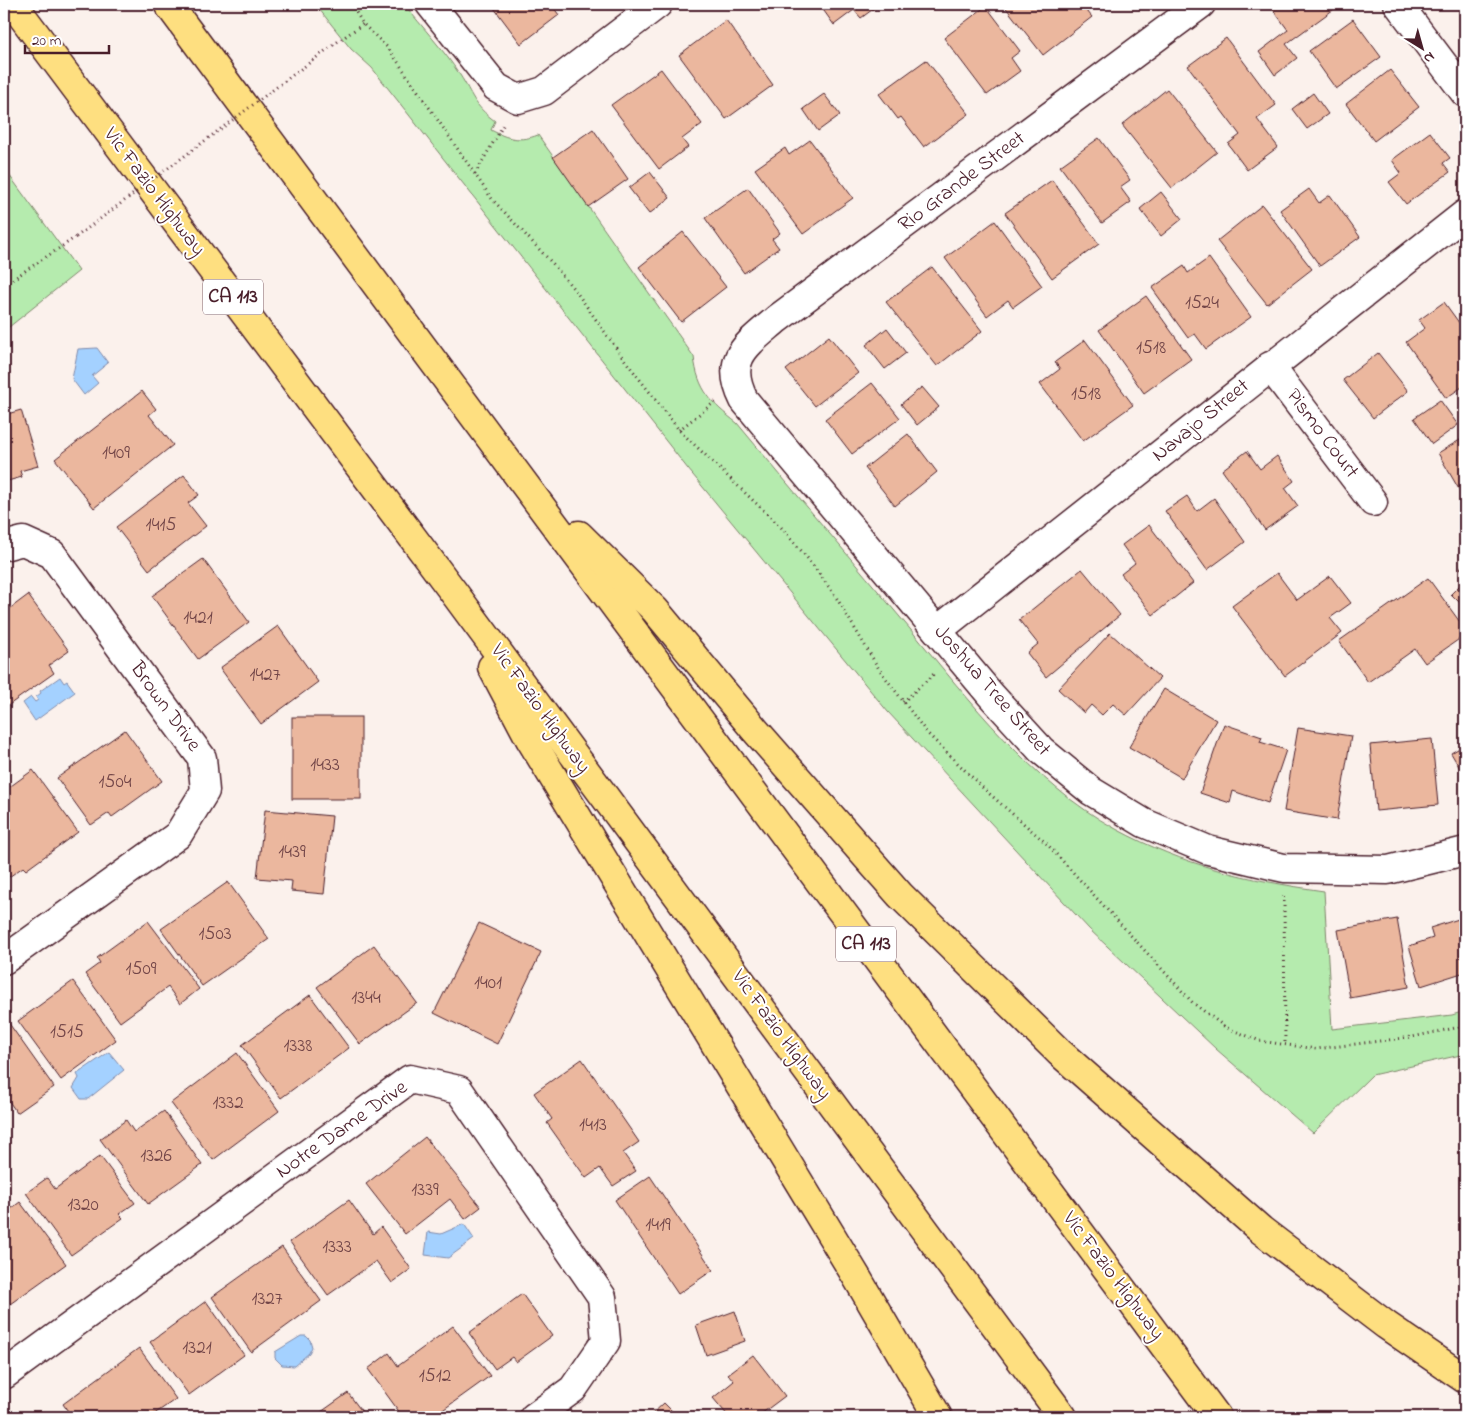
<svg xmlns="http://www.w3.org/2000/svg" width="1469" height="1421" viewBox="0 0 1469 1421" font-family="'Indie Flower',sans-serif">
<rect width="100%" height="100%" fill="#fbf1ec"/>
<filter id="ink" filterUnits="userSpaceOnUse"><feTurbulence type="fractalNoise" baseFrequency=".02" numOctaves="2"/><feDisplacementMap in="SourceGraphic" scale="10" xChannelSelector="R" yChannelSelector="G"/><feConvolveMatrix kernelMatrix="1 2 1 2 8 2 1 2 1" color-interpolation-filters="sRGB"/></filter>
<g filter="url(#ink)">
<g fill="#b5ebae" stroke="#80856c">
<path d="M 315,4 L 404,4 C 422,27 444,50 460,75 C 473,95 473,105 495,121 L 491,130 C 508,139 520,142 538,135 L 694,357 C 698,390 711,403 737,423 C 794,492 852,560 910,629 C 970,701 1032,783 1116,829 C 1185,866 1247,880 1324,891 L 1332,1029 L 1452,1015 L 1465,1011 L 1465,1054 L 1372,1075 L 1313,1133 L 1216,1049 L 1089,929 L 888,712 L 688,469 L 372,68 L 351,49 Z"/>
<path d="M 4,168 L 79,271 L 4,331 Z"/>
</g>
<g fill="#a4d1ff" stroke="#808aaa">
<path d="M 97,348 L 108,363 L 92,376 L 98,383 L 84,395 L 72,379 L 78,349 Z"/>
<path d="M 60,677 L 64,683 L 67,681 L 75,692 L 35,721 L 23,703 L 31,697 L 35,702 L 38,700 L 36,697 L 41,693 L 40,691 Z"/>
<path d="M 109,1052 L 124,1070 L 88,1099 L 81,1099 L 73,1088 L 79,1078 L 77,1074 Z"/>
<path d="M 464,1224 L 474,1239 L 448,1258 L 425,1255 L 428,1232 L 441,1234 Z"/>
<path d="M 301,1336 L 306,1336 L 310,1340 L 312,1347 L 309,1353 L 294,1366 L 282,1365 L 275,1358 L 275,1352 Z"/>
</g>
<g fill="#ebb79e" stroke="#4a1f2b">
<path d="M 491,4 L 551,4 L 559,15 L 521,44 Z"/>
<path d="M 819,4 L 880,4 L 861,18 L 854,10 L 834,25 Z"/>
<path d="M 1003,4 L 1081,4 L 1092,17 L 1043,55 Z"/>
<path d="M 1269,4 L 1341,4 L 1286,44 L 1297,58 L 1275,75 L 1259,52 L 1288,30 Z"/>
<path d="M 986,6 L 1020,51 L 1011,58 L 1020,71 L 987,95 L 944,38 Z"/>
<path d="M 1353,19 L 1381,57 L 1336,89 L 1309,51 Z"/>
<path d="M 726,20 L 773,85 L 726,119 L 679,55 Z"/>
<path d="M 1226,38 L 1276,105 L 1257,119 L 1278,147 L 1247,170 L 1228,144 L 1240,135 L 1188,66 Z"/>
<path d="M 926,60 L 969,114 L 924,147 L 901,117 L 898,119 L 879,94 Z"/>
<path d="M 661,69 L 702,124 L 682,139 L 688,147 L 659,169 L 611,105 Z"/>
<path d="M 1390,70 L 1419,107 L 1374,141 L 1346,104 Z"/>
<path d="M 1167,89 L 1217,152 L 1172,188 L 1122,125 Z"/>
<path d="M 1313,93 L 1328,114 L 1307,129 L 1292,109 Z"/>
<path d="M 824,94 L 840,115 L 818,131 L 803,109 Z"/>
<path d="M 593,129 L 628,179 L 588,207 L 553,157 Z"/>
<path d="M 1430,132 L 1450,158 L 1443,163 L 1450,172 L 1406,204 L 1389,182 L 1401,173 L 1392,160 Z"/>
<path d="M 1099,138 L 1130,180 L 1120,187 L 1131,202 L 1102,223 L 1060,166 Z"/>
<path d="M 810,140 L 853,198 L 803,234 L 755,169 L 785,148 L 789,155 Z"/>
<path d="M 650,172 L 670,198 L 649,214 L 629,188 Z"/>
<path d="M 1052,180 L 1099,244 L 1052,278 L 1005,213 Z"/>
<path d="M 748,188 L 780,233 L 772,239 L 779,248 L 744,273 L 705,218 Z"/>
<path d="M 1309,189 L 1319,203 L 1330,195 L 1360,237 L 1320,266 L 1280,210 Z"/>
<path d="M 1161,192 L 1182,219 L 1161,236 L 1140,209 Z"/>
<path d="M 1262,205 L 1312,269 L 1267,304 L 1217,241 Z"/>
<path d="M 995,221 L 1042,286 L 1013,307 L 1008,300 L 987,316 L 945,258 Z"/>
<path d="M 683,232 L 726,287 L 681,322 L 639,267 Z"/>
<path d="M 1209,258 L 1251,317 L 1206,349 L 1195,334 L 1188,338 L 1152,288 L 1184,266 L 1188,273 Z"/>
<path d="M 932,267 L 982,331 L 937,366 L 886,302 Z"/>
<path d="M 1146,296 L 1191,359 L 1144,393 L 1099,330 Z"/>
<path d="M 1444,302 L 1465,331 L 1465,385 L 1446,398 L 1406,342 L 1425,328 L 1419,320 Z"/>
<path d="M 887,328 L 906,353 L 885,369 L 866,345 Z"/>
<path d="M 829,336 L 858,373 L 815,406 L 786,370 Z"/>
<path d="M 1085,340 L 1133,405 L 1083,441 L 1040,384 L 1060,369 L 1055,362 Z"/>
<path d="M 1378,353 L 1408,391 L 1373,418 L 1343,380 Z"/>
<path d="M 872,383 L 900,418 L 852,454 L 825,419 Z"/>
<path d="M 922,387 L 939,407 L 917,425 L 901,404 Z"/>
<path d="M 142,391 L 156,409 L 149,415 L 173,445 L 94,508 L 55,459 Z"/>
<path d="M 1440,400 L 1458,425 L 1432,444 L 1414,418 Z"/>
<path d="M 21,410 L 38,466 L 20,471 L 22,477 L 4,482 L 4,415 Z"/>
<path d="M 908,434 L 937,472 L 895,506 L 865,468 Z"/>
<path d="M 1465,437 L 1465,498 L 1464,498 L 1438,453 Z"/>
<path d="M 1247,451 L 1260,469 L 1277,456 L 1294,481 L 1285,488 L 1298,506 L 1265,530 L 1222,470 Z"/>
<path d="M 184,475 L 199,495 L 188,503 L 206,526 L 149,570 L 116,527 Z"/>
<path d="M 1187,496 L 1197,511 L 1214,498 L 1245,542 L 1207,570 L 1165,511 Z"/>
<path d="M 1149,525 L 1193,583 L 1153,615 L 1121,574 L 1135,563 L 1122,545 Z"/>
<path d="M 203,559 L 249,622 L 198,659 L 152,596 Z"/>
<path d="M 1465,562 L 1465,573 L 1460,568 Z"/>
<path d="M 1082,569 L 1120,615 L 1046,677 L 1027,653 L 1038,644 L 1019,620 Z"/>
<path d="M 1277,573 L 1297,600 L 1330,576 L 1351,603 L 1330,618 L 1342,633 L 1285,676 L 1232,606 Z"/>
<path d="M 1428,578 L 1465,629 L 1465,635 L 1425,663 L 1415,649 L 1368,682 L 1339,641 Z"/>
<path d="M 1465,580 L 1465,608 L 1451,594 Z"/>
<path d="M 28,595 L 69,651 L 49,665 L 54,673 L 6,707 L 4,704 L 4,613 Z"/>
<path d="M 278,626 L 318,682 L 261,724 L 220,668 Z"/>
<path d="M 1110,633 L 1160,678 L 1126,715 L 1113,704 L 1102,715 L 1091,705 L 1084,713 L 1058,689 Z"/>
<path d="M 1164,689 L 1216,720 L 1182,778 L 1129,747 Z"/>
<rect x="292" y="717" width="69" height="82"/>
<path d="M 1224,724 L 1262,737 L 1260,742 L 1286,750 L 1268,803 L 1233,791 L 1230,803 L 1200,793 Z"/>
<path d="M 1298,728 L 1351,736 L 1337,820 L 1284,811 Z"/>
<path d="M 125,730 L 162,781 L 112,817 L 109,813 L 91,825 L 57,778 Z"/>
<path d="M 1432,739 L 1438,805 L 1376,811 L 1370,745 Z"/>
<path d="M 1465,745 L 1465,777 L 1451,753 Z"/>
<path d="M 33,770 L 78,832 L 26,870 L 23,867 L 9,877 L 4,870 L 4,791 Z"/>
<path d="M 265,810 L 332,816 L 324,894 L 291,891 L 292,881 L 257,878 Z"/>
<path d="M 228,882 L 269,939 L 202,986 L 161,929 Z"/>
<path d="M 1465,917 L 1465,972 L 1421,986 L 1409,946 L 1433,938 L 1430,928 Z"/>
<path d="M 1397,919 L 1409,987 L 1350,998 L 1338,930 Z"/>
<path d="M 148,921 L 199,989 L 180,1004 L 168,987 L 120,1022 L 85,974 L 100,963 L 97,958 Z"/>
<path d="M 479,923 L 541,952 L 497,1044 L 434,1013 Z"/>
<path d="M 374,945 L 417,1003 L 360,1044 L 317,987 Z"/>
<path d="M 73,981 L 116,1040 L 61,1080 L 18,1021 Z"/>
<path d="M 310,995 L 349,1048 L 281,1098 L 242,1045 Z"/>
<path d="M 8,1022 L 54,1087 L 17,1113 L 4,1094 L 4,1025 Z"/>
<path d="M 237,1053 L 279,1111 L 213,1160 L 171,1103 Z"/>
<path d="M 582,1059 L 639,1142 L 623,1153 L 636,1171 L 613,1186 L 600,1168 L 586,1178 L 547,1123 L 552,1119 L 534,1093 Z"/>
<path d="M 164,1111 L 202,1165 L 148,1204 L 100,1139 L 126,1120 L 134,1132 Z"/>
<path d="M 425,1137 L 481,1207 L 465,1219 L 450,1199 L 405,1234 L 366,1184 Z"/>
<path d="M 100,1156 L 135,1203 L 119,1214 L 123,1218 L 71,1255 L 26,1193 L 47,1178 L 55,1189 Z"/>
<path d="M 650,1176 L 713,1270 L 678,1294 L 615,1200 Z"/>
<path d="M 349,1200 L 373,1234 L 381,1227 L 411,1269 L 392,1283 L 376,1261 L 328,1295 L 290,1242 Z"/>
<path d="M 20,1202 L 66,1264 L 10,1304 L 4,1296 L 4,1214 Z"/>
<path d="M 282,1247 L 321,1301 L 251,1352 L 212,1297 Z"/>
<path d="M 522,1294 L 552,1336 L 516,1362 L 512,1357 L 495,1369 L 469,1333 Z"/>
<path d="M 206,1301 L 244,1355 L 189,1395 L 150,1342 Z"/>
<path d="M 735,1311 L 745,1341 L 706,1355 L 696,1325 Z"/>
<path d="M 453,1326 L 490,1376 L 433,1417 L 403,1417 L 368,1369 L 389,1353 L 398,1366 Z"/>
<path d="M 139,1348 L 176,1399 L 150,1417 L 72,1417 L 63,1404 Z"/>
<path d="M 753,1355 L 785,1396 L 757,1417 L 729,1417 L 713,1398 L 734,1381 L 728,1374 Z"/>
<path d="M 348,1393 L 366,1417 L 314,1417 Z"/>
<path d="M 664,1403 L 678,1417 L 649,1417 Z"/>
</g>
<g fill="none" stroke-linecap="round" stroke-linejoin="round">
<defs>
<g id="minor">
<path d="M 430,4 L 496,87 L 518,99 L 544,91 L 658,4"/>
<path d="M 1201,4 L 777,319 C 747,345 723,358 744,400 L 990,694 L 1041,750 L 1091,791 L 1144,823 L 1208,850 L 1284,868 L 1388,870 L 1465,851"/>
<path d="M 1398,4 L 1465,93"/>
<path d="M 1270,366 L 1373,502"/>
<path d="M 4,546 L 23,541 L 52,554 L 202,758 L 205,791 L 178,835 L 4,960"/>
<path d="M 938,630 L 1465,214"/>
<path d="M 4,1375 L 410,1079 L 459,1090 L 602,1297 L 606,1341 L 573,1389 L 534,1417"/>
</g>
<g id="motorway">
<path d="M 13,4 L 452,590 L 1063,1417"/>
<path d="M 168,4 L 1217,1417"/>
<path d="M 579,535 L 655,610 L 755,730 L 900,895 L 1059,1052 L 1261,1230 L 1386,1325 L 1465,1379"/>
<path d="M 492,667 L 530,739 L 856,1276 L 938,1417"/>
</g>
</defs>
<use href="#minor" stroke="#4a1f2b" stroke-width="31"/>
<use href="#motorway" stroke="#4a1f2b" stroke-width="31"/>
<g stroke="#4a1f2b" stroke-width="3" stroke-dasharray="1 4" stroke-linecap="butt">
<path d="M 351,4 L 363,24 L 389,49 L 492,199 L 553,264 L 577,293 L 624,359 L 679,430 L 781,527 L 809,560 L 836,597 L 879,669 L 927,733 L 985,790 L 1046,843 L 1193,1003 L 1225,1027 L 1260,1041 L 1316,1049 L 1412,1037 L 1465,1026"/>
<path d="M 333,45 L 363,24"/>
<path d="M 475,174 L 505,122"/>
<path d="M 4,285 L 76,237"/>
<path d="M 679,430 L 716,401"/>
<path d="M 903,702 L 936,672"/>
<path d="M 1284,896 L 1285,1046"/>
</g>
<use href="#minor" stroke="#fff" stroke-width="28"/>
<use href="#motorway" stroke="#fedf80" stroke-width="28"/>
<path stroke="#4a1f2b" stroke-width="3" stroke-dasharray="1 4" stroke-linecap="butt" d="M 76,237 L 333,45"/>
</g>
</g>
<g text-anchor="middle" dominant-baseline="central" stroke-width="4" stroke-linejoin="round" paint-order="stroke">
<g font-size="19" fill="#724548">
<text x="1202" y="303">1524</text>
<text x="1151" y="348">1518</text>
<text x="1086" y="394">1518</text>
<text x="116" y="453">1409</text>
<text x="161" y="525">1415</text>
<text x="198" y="618">1421</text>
<text x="265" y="675">1427</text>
<text x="325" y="765">1433</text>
<text x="115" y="782">1504</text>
<text x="292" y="852">1439</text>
<text x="215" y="934">1503</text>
<text x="141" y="969">1509</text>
<text x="488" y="983">1401</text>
<text x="366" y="998">1344</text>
<text x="67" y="1032">1515</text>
<text x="298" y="1046">1338</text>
<text x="228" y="1103">1332</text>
<text x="593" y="1125">1413</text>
<text x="156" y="1156">1326</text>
<text x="425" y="1190">1339</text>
<text x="83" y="1205">1320</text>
<text x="658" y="1225">1419</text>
<text x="337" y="1247">1333</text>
<text x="267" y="1299">1327</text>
<text x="197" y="1348">1321</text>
<text x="435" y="1376">1512</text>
</g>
<g fill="#fff" stroke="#80626b" stroke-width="1">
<rect x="203" y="279.5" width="60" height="35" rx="4"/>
<rect x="836" y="926.5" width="60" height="35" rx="4"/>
</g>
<g font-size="20" font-weight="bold" fill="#4a1f2b">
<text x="233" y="297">CA 113</text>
<text x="866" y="944">CA 113</text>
</g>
<g font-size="21" fill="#4a1f2b" stroke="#fff">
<text transform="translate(962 182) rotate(-37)">Rio Grande Street</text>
<text transform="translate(154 192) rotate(53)">Vic Fazio Highway</text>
<text transform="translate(1201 421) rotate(-39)">Navajo Street</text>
<text transform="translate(1322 434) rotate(53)">Pismo Court</text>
<text transform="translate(992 691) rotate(49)">Joshua Tree Street</text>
<text transform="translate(165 707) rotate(54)">Brown Drive</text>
<text transform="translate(540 709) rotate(54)">Vic Fazio Highway</text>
<text transform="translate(781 1035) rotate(54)">Vic Fazio Highway</text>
<text transform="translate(342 1130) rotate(-35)">Notre Dame Drive</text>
<text transform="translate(1113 1276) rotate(53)">Vic Fazio Highway</text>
</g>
</g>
<rect width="1469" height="1421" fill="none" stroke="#fff" stroke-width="20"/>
<rect x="10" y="10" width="1449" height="1401" fill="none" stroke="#4a1f2b" stroke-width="2" filter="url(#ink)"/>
<g transform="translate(1422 48) rotate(143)" stroke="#ffffff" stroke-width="4" paint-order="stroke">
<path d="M0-4L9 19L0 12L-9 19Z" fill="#4a1f2b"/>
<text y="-8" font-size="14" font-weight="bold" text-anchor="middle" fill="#4a1f2b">N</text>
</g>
<path d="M25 45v8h84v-8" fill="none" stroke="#4a1f2b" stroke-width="2.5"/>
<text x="32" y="45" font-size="15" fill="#4a1f2b" stroke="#ffffff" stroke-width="4" paint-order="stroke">20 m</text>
</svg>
